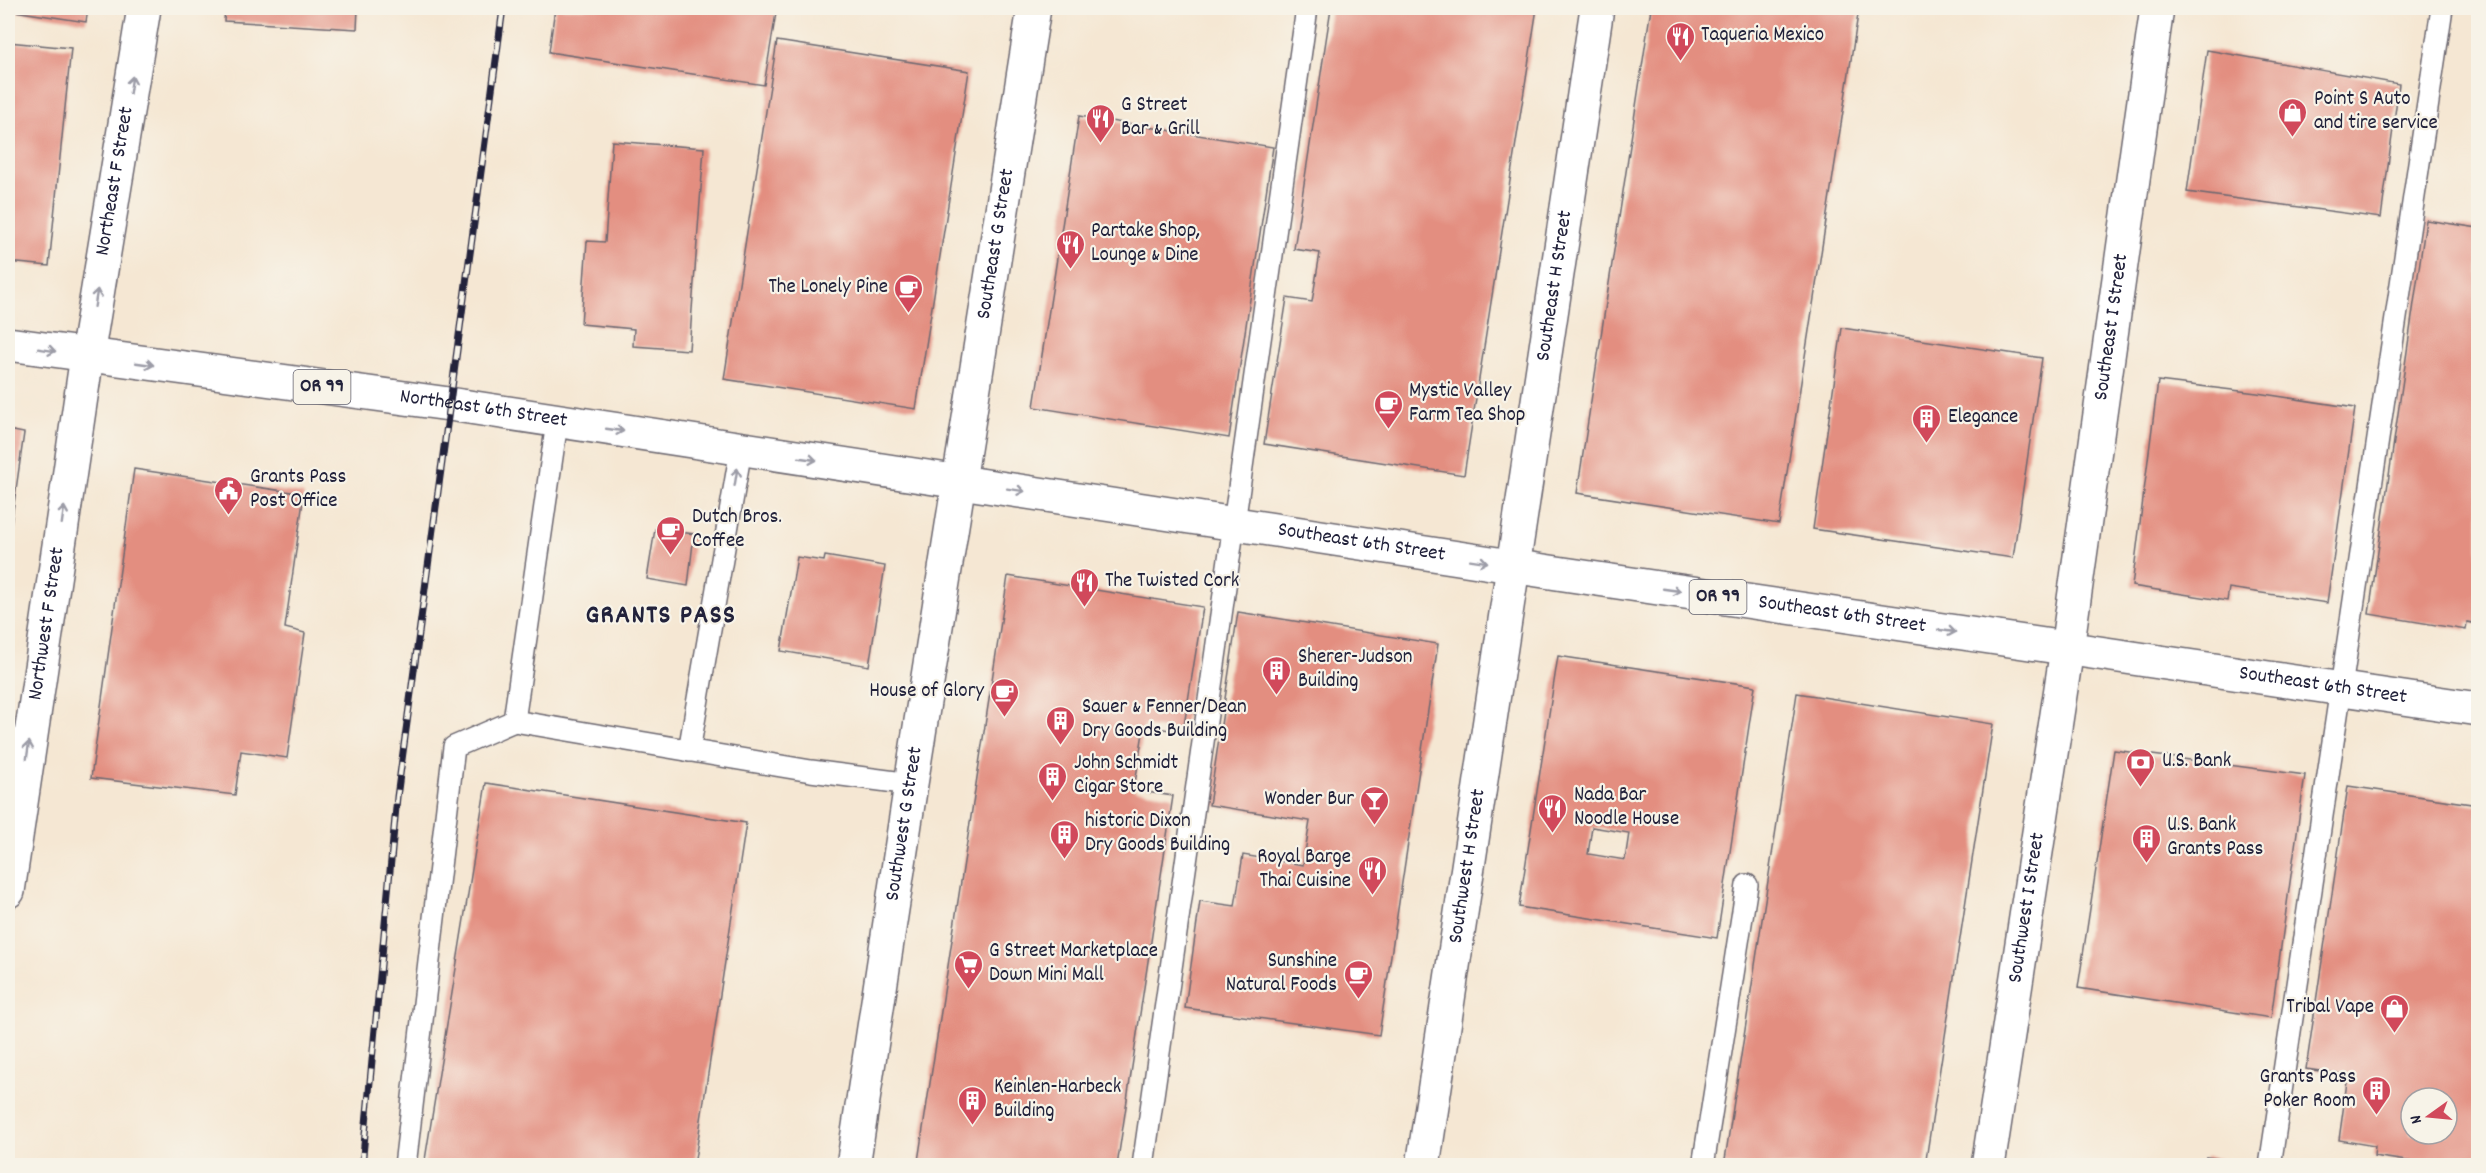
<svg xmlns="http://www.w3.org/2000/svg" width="2486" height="1173" viewBox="0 0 2486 1173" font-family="Dekko,sans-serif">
<rect width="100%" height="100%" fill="#f7f3e8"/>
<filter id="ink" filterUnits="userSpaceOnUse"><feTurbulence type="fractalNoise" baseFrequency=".0167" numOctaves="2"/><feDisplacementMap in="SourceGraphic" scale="12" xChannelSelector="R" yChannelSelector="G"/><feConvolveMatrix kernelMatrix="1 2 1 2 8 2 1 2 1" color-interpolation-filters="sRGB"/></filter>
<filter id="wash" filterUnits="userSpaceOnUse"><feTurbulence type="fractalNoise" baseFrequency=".008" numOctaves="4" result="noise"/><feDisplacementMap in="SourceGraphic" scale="24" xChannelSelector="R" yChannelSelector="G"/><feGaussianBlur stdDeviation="1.35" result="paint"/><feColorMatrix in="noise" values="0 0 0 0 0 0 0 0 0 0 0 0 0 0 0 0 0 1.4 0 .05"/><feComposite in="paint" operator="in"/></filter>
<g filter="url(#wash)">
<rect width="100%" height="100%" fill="#f5e7d3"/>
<g id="blocks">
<g fill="#e38e80" fill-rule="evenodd">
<path d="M 8,8 L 88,8 L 86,22 L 8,10 Z"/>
<path d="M 225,8 L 358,8 L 357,29 L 224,21 Z"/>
<path d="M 555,8 L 741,8 L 776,13 L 764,85 L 549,52 Z"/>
<path d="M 1331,8 L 1537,8 L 1464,475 L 1264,444 L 1287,298 L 1312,302 L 1320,253 L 1294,249 Z"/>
<path d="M 1651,8 L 1859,8 L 1779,524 L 1577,493 Z"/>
<path d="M 777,41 L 969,71 L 916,409 L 724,379 Z"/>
<path d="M 8,42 L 71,48 L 49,266 L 8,262 Z"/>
<path d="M 2207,50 L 2399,84 L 2381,218 L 2187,192 Z"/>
<path d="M 1079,116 L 1273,147 L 1229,438 L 1034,407 Z"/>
<path d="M 612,141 L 704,148 L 689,350 L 633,346 L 634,329 L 581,324 L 587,241 L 605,242 Z"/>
<path d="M 2426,220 L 2478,228 L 2478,624 L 2467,622 L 2466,630 L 2369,614 Z"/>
<path d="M 1842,328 L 2042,358 L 2013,558 L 1813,529 Z"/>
<path d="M 2158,381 L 2257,393 L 2355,408 L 2327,603 L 2229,588 L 2227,601 L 2132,586 Z"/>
<path d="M 8,430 L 24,433 L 9,539 L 8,539 Z"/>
<path d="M 134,469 L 304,494 L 285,628 L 305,633 L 287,758 L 241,751 L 235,795 L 91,778 Z"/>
<path d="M 655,529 L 694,534 L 688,586 L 647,579 Z"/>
<path d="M 825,556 L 885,566 L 869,666 L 781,651 L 797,557 L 824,561 Z"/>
<path d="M 1008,576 L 1203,607 L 1183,732 L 1144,726 L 1134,790 L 1173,796 L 1117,1166 L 950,1166 L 918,1161 Z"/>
<path d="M 1238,612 L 1438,644 L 1379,1035 L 1185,1008 L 1200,901 L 1235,906 L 1243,855 L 1303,865 L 1310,821 L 1209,805 Z"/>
<path d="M 1558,656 L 1755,686 L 1717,938 L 1519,907 ZM 1592,827 L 1629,833 L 1625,860 L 1588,854 Z"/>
<path d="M 1797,693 L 1993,724 L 1925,1166 L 1724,1166 Z"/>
<path d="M 2114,750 L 2305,775 L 2271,1018 L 2078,988 Z"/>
<path d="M 486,783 L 746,823 L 694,1166 L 424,1166 Z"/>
<path d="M 2348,786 L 2478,805 L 2478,1161 L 2472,1160 L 2471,1166 L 2439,1166 L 2374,1156 L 2375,1146 L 2339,1140 L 2348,1075 L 2306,1069 ZM 2411,1098 L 2447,1098 L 2447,1134 L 2411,1134 Z"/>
<path d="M 2206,1157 L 2228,1160 L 2227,1166 L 2204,1166 Z"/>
</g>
</g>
</g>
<g filter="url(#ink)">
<use href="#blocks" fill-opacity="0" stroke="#6c6770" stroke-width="1.5"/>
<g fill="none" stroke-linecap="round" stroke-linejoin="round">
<defs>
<g id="service">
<path d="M 557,422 L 514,721 L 811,771 L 911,784"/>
<path d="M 689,751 L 741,449"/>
<path d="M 405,1166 L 454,747 L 514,721"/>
<path d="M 1143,1166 L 1307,8"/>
<path d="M 1703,1166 L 1747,885"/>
<path d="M 2270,1166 L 2442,8"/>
</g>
<g id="minor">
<path id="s1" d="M 1423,1166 L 1597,8"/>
<path id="s2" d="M 1988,1166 L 2067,649 L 2157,8"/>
</g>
<g id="tertiary">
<path id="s3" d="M 853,1166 L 911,784 L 1034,8"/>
</g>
<g id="secondary">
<path id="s4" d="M 8,891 L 87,356"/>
</g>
<g id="primary">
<path id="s5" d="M 87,356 L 144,8"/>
</g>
<g id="trunk">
<path id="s6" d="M 8,344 L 449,404 L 1557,573 L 2478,709"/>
</g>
</defs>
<use href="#service" stroke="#6c6770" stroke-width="24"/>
<use href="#minor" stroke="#6c6770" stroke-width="36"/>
<use href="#tertiary" stroke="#6c6770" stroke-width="36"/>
<use href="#secondary" stroke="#6c6770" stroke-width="36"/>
<use href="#primary" stroke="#6c6770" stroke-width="36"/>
<use href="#trunk" stroke="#6c6770" stroke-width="36"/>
<use href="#service" stroke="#fff" stroke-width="21"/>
<use href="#minor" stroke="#fff" stroke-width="33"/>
<use href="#tertiary" stroke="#fff" stroke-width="33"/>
<use href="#secondary" stroke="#fff" stroke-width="33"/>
<use href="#primary" stroke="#fff" stroke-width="33"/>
<use href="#trunk" stroke="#fff" stroke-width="33"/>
<defs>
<path id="rail" d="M 362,1166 L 397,797 L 503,8"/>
</defs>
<use href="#rail" stroke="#22223b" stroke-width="7"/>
<use href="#rail" stroke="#f7f3e8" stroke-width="4.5" stroke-dasharray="14" stroke-linecap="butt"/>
</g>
<defs><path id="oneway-shaft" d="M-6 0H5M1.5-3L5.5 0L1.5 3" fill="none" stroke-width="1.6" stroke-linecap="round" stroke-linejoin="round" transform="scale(1.5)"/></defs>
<g stroke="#9c9ca7">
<use href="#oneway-shaft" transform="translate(131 85) rotate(-81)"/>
<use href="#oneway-shaft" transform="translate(96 298) rotate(-81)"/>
<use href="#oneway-shaft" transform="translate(47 350) rotate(9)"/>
<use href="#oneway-shaft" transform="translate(145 364) rotate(8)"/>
<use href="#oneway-shaft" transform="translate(615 430) rotate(8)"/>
<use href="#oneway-shaft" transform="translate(808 459) rotate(8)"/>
<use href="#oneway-shaft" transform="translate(736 477) rotate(-81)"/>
<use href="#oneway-shaft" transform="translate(1016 490) rotate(9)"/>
<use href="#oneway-shaft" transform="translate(63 515) rotate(-82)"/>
<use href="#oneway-shaft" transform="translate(1479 561) rotate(9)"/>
<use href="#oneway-shaft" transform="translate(1672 590) rotate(8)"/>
<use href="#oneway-shaft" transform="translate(1947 631) rotate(8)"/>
<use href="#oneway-shaft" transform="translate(28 750) rotate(-82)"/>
</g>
</g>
<defs>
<symbol id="restaurant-pin" viewBox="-11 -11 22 30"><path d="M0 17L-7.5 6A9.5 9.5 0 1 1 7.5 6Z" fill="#d1495b" stroke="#f7f3e8"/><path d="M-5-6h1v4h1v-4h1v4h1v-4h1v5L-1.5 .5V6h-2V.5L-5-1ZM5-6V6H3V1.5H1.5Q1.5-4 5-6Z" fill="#fff"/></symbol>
<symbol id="shop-pin" viewBox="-11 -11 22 30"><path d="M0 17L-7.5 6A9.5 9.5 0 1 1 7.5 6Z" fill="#d1495b" stroke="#f7f3e8"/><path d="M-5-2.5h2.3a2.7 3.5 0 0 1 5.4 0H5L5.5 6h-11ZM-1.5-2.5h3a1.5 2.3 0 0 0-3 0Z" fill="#fff"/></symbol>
<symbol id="cafe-pin" viewBox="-11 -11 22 30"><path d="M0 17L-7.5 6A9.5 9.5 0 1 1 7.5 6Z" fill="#d1495b" stroke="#f7f3e8"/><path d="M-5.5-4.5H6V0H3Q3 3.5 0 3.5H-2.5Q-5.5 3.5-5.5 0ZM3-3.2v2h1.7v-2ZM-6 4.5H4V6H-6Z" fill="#fff"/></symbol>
<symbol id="building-pin" viewBox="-11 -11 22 30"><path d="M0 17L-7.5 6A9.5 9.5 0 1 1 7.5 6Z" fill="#d1495b" stroke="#f7f3e8"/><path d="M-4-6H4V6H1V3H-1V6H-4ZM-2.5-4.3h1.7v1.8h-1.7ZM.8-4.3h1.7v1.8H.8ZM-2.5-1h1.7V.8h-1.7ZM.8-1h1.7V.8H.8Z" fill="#fff"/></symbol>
<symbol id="civic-pin" viewBox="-11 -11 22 30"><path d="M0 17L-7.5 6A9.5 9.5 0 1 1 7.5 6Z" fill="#d1495b" stroke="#f7f3e8"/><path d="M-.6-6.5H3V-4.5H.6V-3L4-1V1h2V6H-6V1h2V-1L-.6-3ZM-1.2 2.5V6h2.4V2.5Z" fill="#fff"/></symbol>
<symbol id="bank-pin" viewBox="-11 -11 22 30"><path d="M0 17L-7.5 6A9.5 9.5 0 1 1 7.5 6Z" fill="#d1495b" stroke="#f7f3e8"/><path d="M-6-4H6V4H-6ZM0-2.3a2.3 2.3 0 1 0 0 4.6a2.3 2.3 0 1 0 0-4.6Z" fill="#fff"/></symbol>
<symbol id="bar-pin" viewBox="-11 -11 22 30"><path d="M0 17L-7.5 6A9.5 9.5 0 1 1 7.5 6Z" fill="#d1495b" stroke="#f7f3e8"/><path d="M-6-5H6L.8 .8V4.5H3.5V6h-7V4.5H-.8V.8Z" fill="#fff"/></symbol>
<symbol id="supermarket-pin" viewBox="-11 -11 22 30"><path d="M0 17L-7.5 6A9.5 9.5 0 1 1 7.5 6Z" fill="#d1495b" stroke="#f7f3e8"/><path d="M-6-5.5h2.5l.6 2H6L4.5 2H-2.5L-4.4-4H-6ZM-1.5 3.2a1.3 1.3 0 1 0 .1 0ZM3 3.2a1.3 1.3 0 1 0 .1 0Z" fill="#fff"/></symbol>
</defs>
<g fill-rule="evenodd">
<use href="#restaurant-pin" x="1664" y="20" width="33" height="45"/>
<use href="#shop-pin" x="2276" y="96" width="33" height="45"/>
<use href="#restaurant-pin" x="1084" y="102" width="33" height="45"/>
<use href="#restaurant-pin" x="1054" y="228" width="33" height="45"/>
<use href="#cafe-pin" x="892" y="272" width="33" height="45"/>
<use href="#cafe-pin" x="1372" y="388" width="33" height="45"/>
<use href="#building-pin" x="1910" y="402" width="33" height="45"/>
<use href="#civic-pin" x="212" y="474" width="33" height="45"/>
<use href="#cafe-pin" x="654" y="514" width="33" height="45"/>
<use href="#restaurant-pin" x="1068" y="566" width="33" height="45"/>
<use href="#building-pin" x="1260" y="654" width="33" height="45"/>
<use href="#cafe-pin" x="988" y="676" width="33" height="45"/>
<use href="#building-pin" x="1044" y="704" width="33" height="45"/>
<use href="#bank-pin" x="2124" y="746" width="33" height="45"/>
<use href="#building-pin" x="1036" y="760" width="33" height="45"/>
<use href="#bar-pin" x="1358" y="784" width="33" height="45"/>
<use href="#restaurant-pin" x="1536" y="792" width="33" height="45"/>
<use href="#building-pin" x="1048" y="818" width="33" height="45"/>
<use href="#building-pin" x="2130" y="822" width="33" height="45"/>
<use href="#restaurant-pin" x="1356" y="854" width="33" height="45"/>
<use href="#supermarket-pin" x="952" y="948" width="33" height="45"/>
<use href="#cafe-pin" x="1342" y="958" width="33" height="45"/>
<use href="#shop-pin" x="2378" y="992" width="33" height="45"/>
<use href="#building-pin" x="2360" y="1074" width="33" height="45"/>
<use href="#building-pin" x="956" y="1084" width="33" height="45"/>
</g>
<g text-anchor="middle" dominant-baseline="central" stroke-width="4.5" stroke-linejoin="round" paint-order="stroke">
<g fill="#f7f3e8" stroke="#62616f" stroke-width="1.5">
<rect x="293.5" y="370" width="57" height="34" rx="4.5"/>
<rect x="1689.5" y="580" width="57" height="34" rx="4.5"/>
</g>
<g font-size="20" font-weight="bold" fill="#22223b">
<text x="322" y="387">OR 99</text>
<text x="1718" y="597">OR 99</text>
</g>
<g font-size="21" fill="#22223b" stroke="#f7f3e8" text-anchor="start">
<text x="1701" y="36">Taqueria Mexico</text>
<text x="2314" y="100">Point S Auto<tspan x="2314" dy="24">and tire service</tspan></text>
<text x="1121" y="106">G Street<tspan x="1121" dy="24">Bar &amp; Grill</tspan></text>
<text x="1091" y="232">Partake Shop,<tspan x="1091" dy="24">Lounge &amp; Dine</tspan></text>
<text x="888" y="288" text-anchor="end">The Lonely Pine</text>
<text x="1409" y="392">Mystic Valley<tspan x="1409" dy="24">Farm Tea Shop</tspan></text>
<text x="1948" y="418">Elegance</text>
<text x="250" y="478">Grants Pass<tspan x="250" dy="24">Post Office</tspan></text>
<text x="692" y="518">Dutch Bros.<tspan x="692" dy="24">Coffee</tspan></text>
<text x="1105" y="582">The Twisted Cork</text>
<text x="1298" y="658">Sherer-Judson<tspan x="1298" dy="24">Building</tspan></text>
<text x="984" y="692" text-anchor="end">House of Glory</text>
<text x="1082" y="708">Sauer &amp; Fenner/Dean<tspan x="1082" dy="24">Dry Goods Building</tspan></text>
<text x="2162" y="762">U.S. Bank</text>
<text x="1074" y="764">John Schmidt<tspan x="1074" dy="24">Cigar Store</tspan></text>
<text x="1574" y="796">Nada Bar<tspan x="1574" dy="24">Noodle House</tspan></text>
<text x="1354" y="800" text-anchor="end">Wonder Bur</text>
<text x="1085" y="822">historic Dixon<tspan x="1085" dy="24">Dry Goods Building</tspan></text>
<text x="2167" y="826">U.S. Bank<tspan x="2167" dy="24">Grants Pass</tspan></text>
<text x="1351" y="858" text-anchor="end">Royal Barge<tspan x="1351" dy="24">Thai Cuisine</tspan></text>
<text x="989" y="952">G Street Marketplace<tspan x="989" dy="24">Down Mini Mall</tspan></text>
<text x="1337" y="962" text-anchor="end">Sunshine<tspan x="1337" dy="24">Natural Foods</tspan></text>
<text x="2374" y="1008" text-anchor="end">Tribal Vape</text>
<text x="2356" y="1078" text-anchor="end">Grants Pass<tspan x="2356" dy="24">Poker Room</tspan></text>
<text x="994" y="1088">Keinlen-Harbeck<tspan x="994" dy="24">Building</tspan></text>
</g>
<g font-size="21" fill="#22223b" stroke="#f7f3e8">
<text stroke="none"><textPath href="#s5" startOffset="177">Northeast F Street</textPath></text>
<text stroke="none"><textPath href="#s3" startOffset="933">Southeast G Street</textPath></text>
<text stroke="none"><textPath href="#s1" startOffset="890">Southeast H Street</textPath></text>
<text stroke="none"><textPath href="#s2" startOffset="848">Southeast I Street</textPath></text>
<text stroke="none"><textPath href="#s6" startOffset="480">Northeast 6th Street</textPath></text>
<text stroke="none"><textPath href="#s6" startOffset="1368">Southeast 6th Street</textPath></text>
<text stroke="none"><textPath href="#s6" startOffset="1854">Southeast 6th Street</textPath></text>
<text stroke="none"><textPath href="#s4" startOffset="270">Northwest F Street</textPath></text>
<text stroke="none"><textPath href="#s6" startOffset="2340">Southeast 6th Street</textPath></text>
<text stroke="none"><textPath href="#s3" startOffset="346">Southwest G Street</textPath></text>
<text stroke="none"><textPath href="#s1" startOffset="303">Southwest H Street</textPath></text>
<text stroke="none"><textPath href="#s2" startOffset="261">Southwest I Street</textPath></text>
</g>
<g font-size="27" font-weight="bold" letter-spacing="1.5" fill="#22223b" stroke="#f7f3e8">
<text x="661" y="616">GRANTS PASS</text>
</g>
</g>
<rect width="2486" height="1173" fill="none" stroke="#f7f3e8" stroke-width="30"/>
<g transform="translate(2429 1116) rotate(255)"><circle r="28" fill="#f7f3e8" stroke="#a29fa3" stroke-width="1.5"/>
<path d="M0-4.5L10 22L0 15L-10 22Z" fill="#d1495b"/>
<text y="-9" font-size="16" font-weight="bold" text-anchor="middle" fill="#22223b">N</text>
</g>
</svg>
